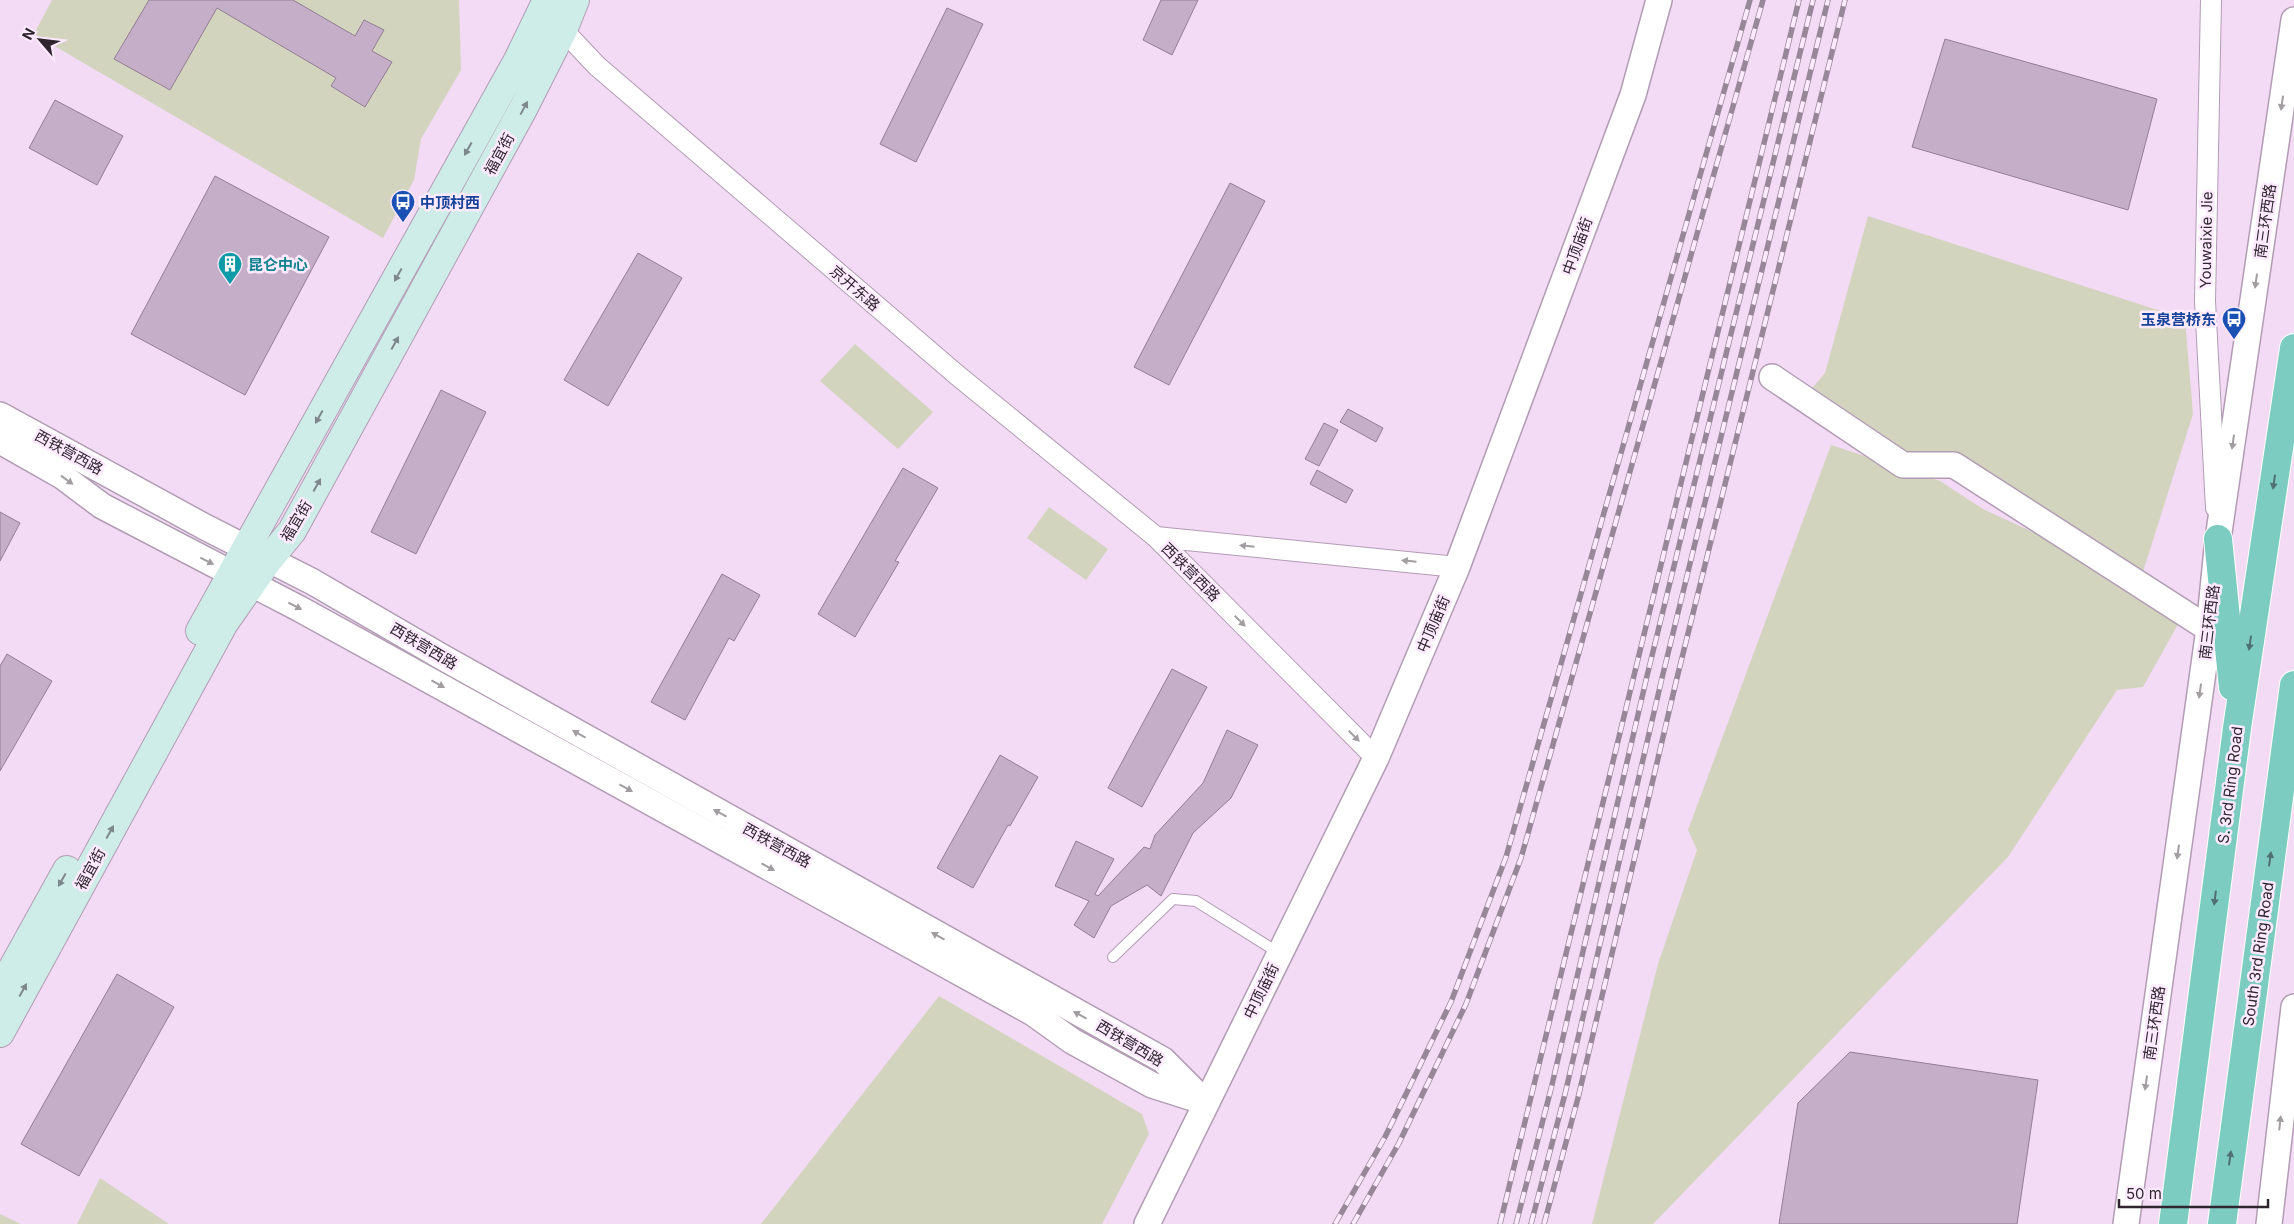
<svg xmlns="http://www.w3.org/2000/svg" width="2294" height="1224" viewBox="0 0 2294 1224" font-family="Inter,'Noto Sans SC',sans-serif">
<rect width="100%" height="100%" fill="#f3dbf5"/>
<g fill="#d2d4be">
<path d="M 52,0 L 459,0 L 461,70 L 421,139 L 414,180 L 383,238 L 34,34 Z"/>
<path d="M 1868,216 L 2185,319 L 2193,414 L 2142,575 L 1963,460 L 1903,457 L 1808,393 L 1825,373 Z"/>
<path d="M 855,344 L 933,412 L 898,449 L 820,381 Z"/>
<path d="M 1831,445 L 1940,481 L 1983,509 L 2033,532 L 2181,619 L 2143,687 L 2117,690 L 2008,857 L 1653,1224 L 1592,1224 L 1658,964 L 1697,850 L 1688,830 Z"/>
<path d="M 1049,507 L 1108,549 L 1086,580 L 1027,538 Z"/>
<path d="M 939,996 L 1142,1114 L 1149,1134 L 1102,1224 L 761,1224 Z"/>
<path d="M 100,1178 L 169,1224 L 77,1224 Z"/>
<path d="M 0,1214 L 21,1224 L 0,1224 Z"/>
</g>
<g fill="#c5aec7" stroke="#937e95">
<path d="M 149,0 L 293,0 L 355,36 L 364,20 L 384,30 L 372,51 L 392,62 L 365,107 L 331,86 L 336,78 L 217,8 L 170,90 L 114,59 Z"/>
<path d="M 1161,0 L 1198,0 L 1172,55 L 1143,40 Z"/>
<path d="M 947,8 L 983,24 L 916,162 L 880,144 Z"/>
<path d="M 1945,39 L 2157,99 L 2128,210 L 1912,147 Z"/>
<path d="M 55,100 L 123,136 L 97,185 L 29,148 Z"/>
<path d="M 215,176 L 329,237 L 245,395 L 131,334 Z"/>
<path d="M 1230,183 L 1265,201 L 1169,385 L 1134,367 Z"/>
<path d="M 638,253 L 682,278 L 608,406 L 564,380 Z"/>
<path d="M 441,390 L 486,412 L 416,554 L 371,532 Z"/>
<path d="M 1348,409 L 1383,428 L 1376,442 L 1340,422 Z"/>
<path d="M 1324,423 L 1338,430 L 1319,466 L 1305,459 Z"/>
<path d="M 903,468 L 938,488 L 895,561 L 899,562 L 855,637 L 818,614 Z"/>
<path d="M 1317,470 L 1353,490 L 1346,503 L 1310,484 Z"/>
<path d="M 0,512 L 20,523 L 0,561 Z"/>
<path d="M 722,574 L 760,595 L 734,641 L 729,638 L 685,720 L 651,702 Z"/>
<path d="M 7,654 L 52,681 L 0,771 L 0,666 Z"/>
<path d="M 1172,669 L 1207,687 L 1142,807 L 1108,788 Z"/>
<path d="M 1227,730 L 1258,745 L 1231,798 L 1193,833 L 1161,896 L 1147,885 L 1111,906 L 1094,938 L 1074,925 L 1089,901 L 1055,886 L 1076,841 L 1114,859 L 1095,894 L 1098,896 L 1144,847 L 1150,849 L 1155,835 L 1203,783 Z"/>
<path d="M 1000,755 L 1038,777 L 1010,826 L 1008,825 L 973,888 L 937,868 Z"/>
<path d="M 117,974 L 174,1007 L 79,1176 L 21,1144 Z"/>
<path d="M 1850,1052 L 2038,1080 L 2017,1224 L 1779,1224 L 1798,1103 Z"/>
</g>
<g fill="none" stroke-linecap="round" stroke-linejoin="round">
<defs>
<path id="service" d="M 1113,957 L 1173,899 L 1196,901 L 1279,953"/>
<g id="minor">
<path d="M 2211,0 L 2205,301 L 2216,508"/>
<path d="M 563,30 L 597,66 L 957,375 L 1156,537 L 1376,758"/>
<path d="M 1156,537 L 1457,567"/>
</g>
<g id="tertiary">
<path d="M 1772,377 L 1903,465 L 1954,465 L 2209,629"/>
<path d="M 0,415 L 205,527 L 313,582 L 442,657 L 1163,1060 L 1205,1102"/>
<path d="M 0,441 L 62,476 L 102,506 L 300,609 L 1033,1013 L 1072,1041 L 1152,1085 L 1196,1099"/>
<path d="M 1147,1224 L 1376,758 L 1457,567 L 1633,95 L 1659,0"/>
<path d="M 2126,1224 L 2209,629 L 2218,539 L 2294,20"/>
<path d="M 2269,1224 L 2294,1007"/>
</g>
<g id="secondary">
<path d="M 200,631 L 518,60 L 547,0"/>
<path d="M 0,991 L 67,870"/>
<path d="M 0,1033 L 224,623 L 269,559 L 292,531 L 523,109 L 563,30 L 575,0"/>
</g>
<g id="trunk">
<path d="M 2218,539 L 2233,687"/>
<path d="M 2173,1224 L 2237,728 L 2294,348"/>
<path d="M 2222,1224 L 2294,685"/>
</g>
</defs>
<use href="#service" stroke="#b29cb4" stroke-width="12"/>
<use href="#minor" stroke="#b29cb4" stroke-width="22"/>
<use href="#tertiary" stroke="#b29cb4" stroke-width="28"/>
<use href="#secondary" stroke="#b29cb4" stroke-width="30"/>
<use href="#trunk" stroke="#fff" stroke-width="30"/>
<use href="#service" stroke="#fff" stroke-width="10"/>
<use href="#minor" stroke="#fff" stroke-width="20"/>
<use href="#tertiary" stroke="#fff" stroke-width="25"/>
<use href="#secondary" stroke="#ceece8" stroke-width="28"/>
<use href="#trunk" stroke="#7cccc2" stroke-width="28"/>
<defs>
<g id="rail">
<path d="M 1335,1224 L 1385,1137 L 1451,1002 L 1506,857 L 1750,0"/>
<path d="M 1353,1224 L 1399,1143 L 1466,1004 L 1521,858 L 1763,0"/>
<path d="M 1500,1224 L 1799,0"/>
<path d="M 1516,1224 L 1551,1089 L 1647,676 L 1813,0"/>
<path d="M 1531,1224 L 1565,1094 L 1662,678 L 1828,0"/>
<path d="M 1544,1224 L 1578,1098 L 1676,682 L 1845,0"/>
</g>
</defs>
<use href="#rail" stroke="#988799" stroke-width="5.5"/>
<use href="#rail" stroke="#fdeaff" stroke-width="4" stroke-dasharray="11" stroke-linecap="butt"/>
</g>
<defs><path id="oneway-solid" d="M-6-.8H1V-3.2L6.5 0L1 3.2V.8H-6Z" transform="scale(1.25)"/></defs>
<g fill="#a19da1">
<use href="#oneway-solid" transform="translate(2282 103) rotate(98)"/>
<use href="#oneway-solid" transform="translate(2256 281) rotate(98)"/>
<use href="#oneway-solid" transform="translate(2233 442) rotate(98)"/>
<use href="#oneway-solid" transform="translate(67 480) rotate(36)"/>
<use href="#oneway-solid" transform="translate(1247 546) rotate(-174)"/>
<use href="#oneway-solid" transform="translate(207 561) rotate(27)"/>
<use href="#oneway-solid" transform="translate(1409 561) rotate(-174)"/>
<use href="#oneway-solid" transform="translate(295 606) rotate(27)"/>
<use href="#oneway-solid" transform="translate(1240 621) rotate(45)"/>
<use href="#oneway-solid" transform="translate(438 684) rotate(29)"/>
<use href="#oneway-solid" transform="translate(2200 691) rotate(98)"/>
<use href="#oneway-solid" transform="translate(579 734) rotate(-151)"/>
<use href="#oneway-solid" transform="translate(1354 736) rotate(45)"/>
<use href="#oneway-solid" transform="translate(626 788) rotate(29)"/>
<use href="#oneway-solid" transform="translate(720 813) rotate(-151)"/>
<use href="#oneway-solid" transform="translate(2178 852) rotate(98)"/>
<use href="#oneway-solid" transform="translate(768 867) rotate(29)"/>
<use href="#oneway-solid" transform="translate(938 936) rotate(-151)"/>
<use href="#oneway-solid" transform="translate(1080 1015) rotate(-151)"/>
<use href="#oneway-solid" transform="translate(2146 1083) rotate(98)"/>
<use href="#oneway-solid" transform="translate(2280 1123) rotate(-84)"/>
</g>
<g fill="#7e888c">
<use href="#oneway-solid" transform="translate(524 108) rotate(-62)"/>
<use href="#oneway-solid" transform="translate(468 149) rotate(119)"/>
<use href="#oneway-solid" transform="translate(398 275) rotate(119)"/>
<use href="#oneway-solid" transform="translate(395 343) rotate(-61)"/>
<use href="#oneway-solid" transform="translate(319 417) rotate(119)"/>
<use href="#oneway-solid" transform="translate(317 485) rotate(-61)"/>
<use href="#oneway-solid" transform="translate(110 832) rotate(-61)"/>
<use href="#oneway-solid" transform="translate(62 880) rotate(119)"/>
<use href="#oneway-solid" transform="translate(23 990) rotate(-61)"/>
</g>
<g fill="#517071">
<use href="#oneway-solid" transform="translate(2274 482) rotate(98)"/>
<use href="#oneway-solid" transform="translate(2250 643) rotate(98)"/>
<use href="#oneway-solid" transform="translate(2270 859) rotate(-82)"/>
<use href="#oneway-solid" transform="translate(2215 898) rotate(97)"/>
<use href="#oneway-solid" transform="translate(2230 1158) rotate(-82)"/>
</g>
<defs>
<symbol id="bus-pin" viewBox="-11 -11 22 30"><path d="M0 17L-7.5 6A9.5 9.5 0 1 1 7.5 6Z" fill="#1a4fb4" stroke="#fdeaff"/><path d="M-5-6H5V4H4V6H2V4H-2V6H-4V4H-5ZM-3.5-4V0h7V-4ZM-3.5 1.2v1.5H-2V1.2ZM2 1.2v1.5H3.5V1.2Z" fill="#fff"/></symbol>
<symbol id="building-pin" viewBox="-11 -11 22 30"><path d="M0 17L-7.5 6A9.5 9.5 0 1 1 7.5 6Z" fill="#0f9aa8" stroke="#fdeaff"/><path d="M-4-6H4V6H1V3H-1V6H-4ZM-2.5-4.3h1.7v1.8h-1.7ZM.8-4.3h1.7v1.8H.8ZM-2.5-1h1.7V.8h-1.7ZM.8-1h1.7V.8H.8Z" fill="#fff"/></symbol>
</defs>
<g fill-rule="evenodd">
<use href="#bus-pin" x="389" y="188" width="28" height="38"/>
<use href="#building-pin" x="216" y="250" width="28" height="38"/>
<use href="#bus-pin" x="2220" y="305" width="28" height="38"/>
</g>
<g text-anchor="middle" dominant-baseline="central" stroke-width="5" stroke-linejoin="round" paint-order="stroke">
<g font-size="15" fill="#2e252f" stroke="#fdeaff">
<text transform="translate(499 154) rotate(-61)">福宜街</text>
<text transform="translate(2265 221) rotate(-82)">南三环西路</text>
<text transform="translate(2206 240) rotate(-89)">Youwaixie Jie</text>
<text transform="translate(1577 246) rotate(-70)">中顶庙街</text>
<text transform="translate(855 288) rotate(41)">京开东路</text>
<text transform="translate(69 452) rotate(29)">西铁营西路</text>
<text transform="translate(296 521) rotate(-59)">福宜街</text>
<text transform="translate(1191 572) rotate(45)">西铁营西路</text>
<text transform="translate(2209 622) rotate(-83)">南三环西路</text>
<text transform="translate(1433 624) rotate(-67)">中顶庙街</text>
<text transform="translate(424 646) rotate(31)">西铁营西路</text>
<text transform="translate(2230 785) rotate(-83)">S. 3rd Ring Road</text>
<text transform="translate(777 845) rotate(29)">西铁营西路</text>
<text transform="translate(90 869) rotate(-61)">福宜街</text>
<text transform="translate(2258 954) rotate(-82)">South 3rd Ring Road</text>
<text transform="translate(1261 991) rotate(-64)">中顶庙街</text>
<text transform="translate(2154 1023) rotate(-82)">南三环西路</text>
<text transform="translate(1130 1043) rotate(31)">西铁营西路</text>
</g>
<g font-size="15" font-weight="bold" fill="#164399" stroke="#fdeaff" text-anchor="start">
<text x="420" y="202">中顶村西</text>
<text x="2216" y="319" text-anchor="end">玉泉营桥东</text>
</g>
<g font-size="15" font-weight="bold" fill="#0d838f" stroke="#fdeaff" text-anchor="start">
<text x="248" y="264">昆仑中心</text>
</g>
</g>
<g transform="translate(40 40) rotate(298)" stroke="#fdeaff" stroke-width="4" paint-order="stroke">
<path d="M0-4L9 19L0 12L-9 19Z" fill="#2e252f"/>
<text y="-8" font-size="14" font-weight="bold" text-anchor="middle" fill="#2e252f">N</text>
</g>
<path d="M2119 1199v8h149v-8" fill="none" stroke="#2e252f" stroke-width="2.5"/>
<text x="2126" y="1199" font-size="15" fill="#2e252f" stroke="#fdeaff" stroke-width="4" paint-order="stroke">50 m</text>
</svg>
